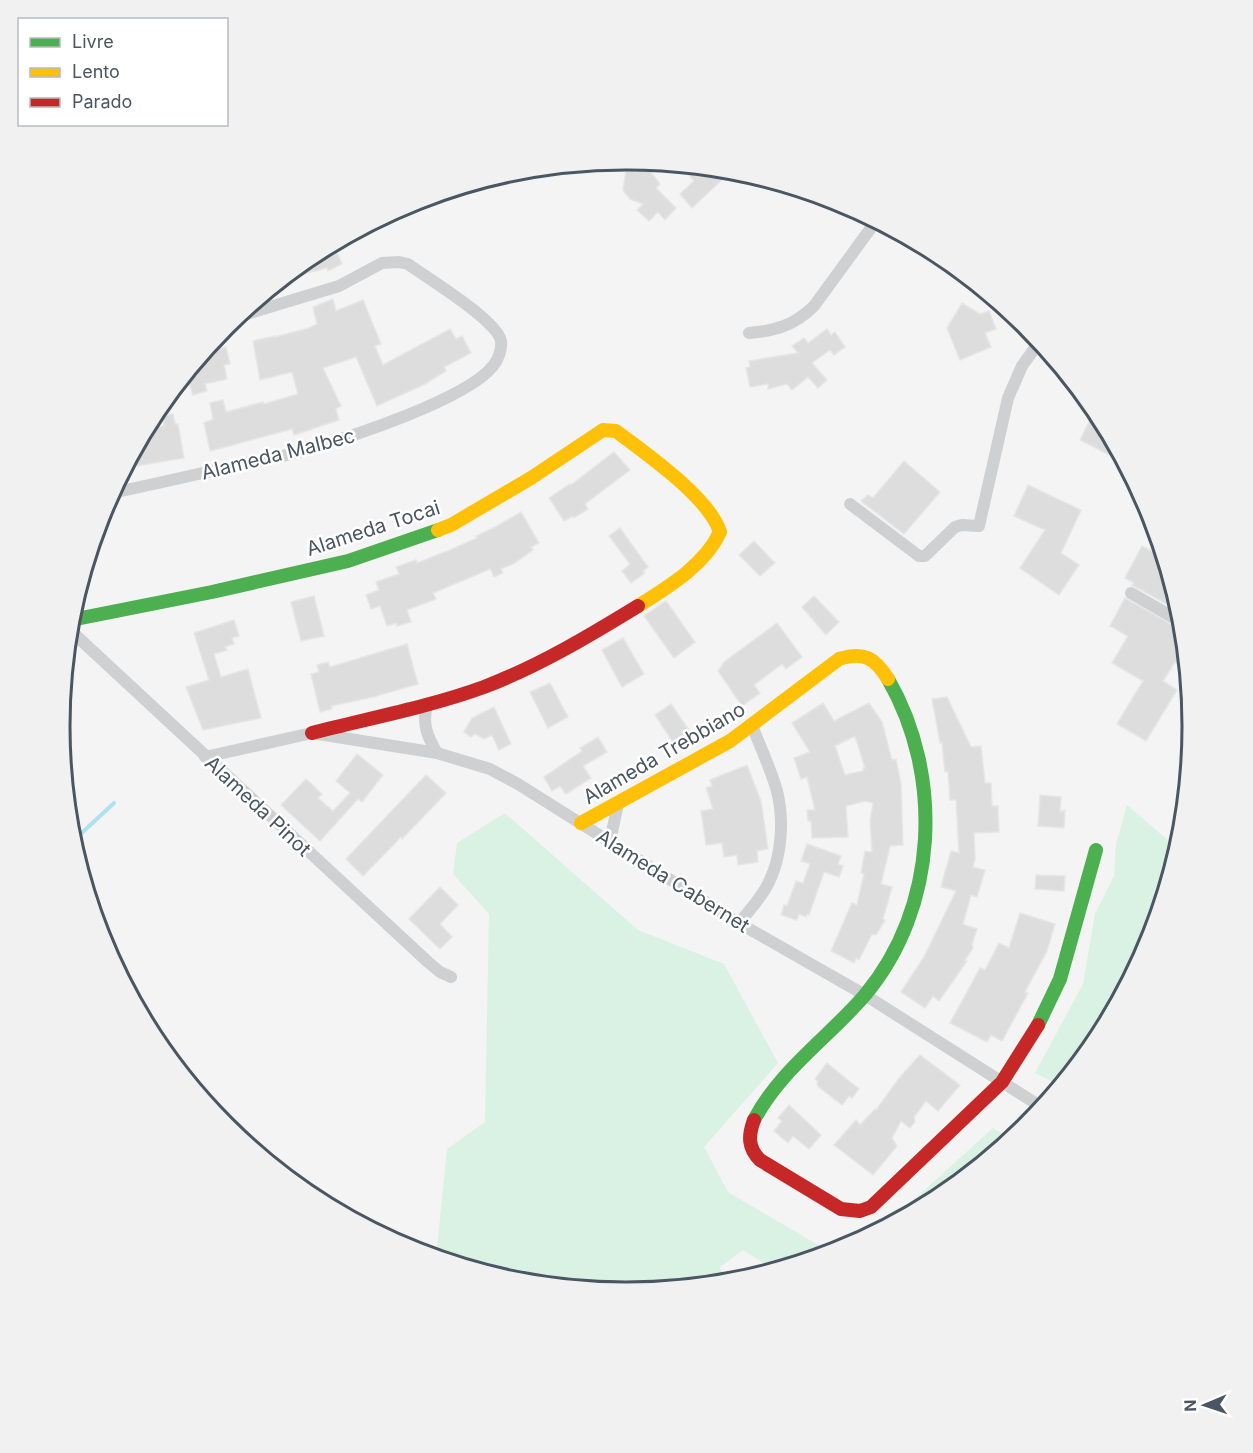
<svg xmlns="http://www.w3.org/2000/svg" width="1253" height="1453" viewBox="0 0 1253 1453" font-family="Inter,sans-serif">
<rect width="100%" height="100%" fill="#f4f4f4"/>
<g fill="#d9f2e3">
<path d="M 1127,805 L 1178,849 L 1150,944 L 1097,1042 L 1061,1086 L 1035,1073 L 1083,984 L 1095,914 L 1114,876 L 1116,845 Z"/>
<path d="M 505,813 L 638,930 L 724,964 L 778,1063 L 704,1147 L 728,1192 L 825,1249 L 825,1255 L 775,1270 L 743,1250 L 719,1268 L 733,1283 L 626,1293 L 516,1282 L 436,1258 L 447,1149 L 485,1122 L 489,914 L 453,874 L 457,843 Z"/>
<path d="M 993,1128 L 1012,1139 L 941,1198 L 836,1252 L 834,1240 L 860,1237 L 906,1207 Z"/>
</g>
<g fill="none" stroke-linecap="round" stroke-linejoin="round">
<path stroke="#aee2f0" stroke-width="4" d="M 72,842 L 114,803"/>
</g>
<g fill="#ddddde" stroke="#e5e6e7" stroke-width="1.5" fill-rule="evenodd">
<path d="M 680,165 L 732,170 L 692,208 L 680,194 L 694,181 Z"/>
<path d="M 646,166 L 660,184 L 656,188 L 676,208 L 665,220 L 658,212 L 649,221 L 637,210 L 643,204 L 630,199 L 623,190 L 626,170 L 636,172 Z"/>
<path d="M 333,244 L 342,264 L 328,271 L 327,268 L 283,279 L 312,255 Z"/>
<path d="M 333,299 L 336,311 L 363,300 L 381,344 L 375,346 L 383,365 L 450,329 L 456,339 L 462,336 L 471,353 L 444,367 L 446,371 L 425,384 L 377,406 L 356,357 L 323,368 L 341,406 L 336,409 L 339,420 L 294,435 L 292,429 L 210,451 L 204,423 L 213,419 L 210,403 L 223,400 L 226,412 L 263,402 L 264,404 L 298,394 L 292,372 L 260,380 L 253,341 L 275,336 L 275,337 L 309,328 L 317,324 L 313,307 Z"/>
<path d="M 962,303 L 980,314 L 989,311 L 996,329 L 985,333 L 991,347 L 960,360 L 947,328 Z"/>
<path d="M 827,329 L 831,335 L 835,332 L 845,347 L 834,355 L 830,350 L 812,363 L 827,380 L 818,388 L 808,377 L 792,390 L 787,384 L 768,389 L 768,384 L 750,387 L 746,368 L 750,367 L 749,361 L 798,353 L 792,346 L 804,338 L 808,343 Z"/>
<path d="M 226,347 L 230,364 L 224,365 L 227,379 L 205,384 L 207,391 L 193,395 L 189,383 L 176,386 L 204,352 Z"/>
<path d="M 173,414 L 175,424 L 178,424 L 184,458 L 131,467 L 129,461 L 146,429 L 164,426 L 163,416 Z"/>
<path d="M 1092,416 L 1103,422 L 1125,463 L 1080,440 Z"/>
<path d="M 614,452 L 630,470 L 585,504 L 588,509 L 574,518 L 573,516 L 564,521 L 549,498 L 570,484 L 571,485 Z"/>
<path d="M 904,461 L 940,492 L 904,534 L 861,501 L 868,495 L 873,498 Z"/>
<path d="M 1028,485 L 1081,510 L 1061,553 L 1079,565 L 1059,595 L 1020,568 L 1045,530 L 1014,516 Z"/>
<path d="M 521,512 L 539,543 L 531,547 L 533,550 L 513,564 L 501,569 L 503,573 L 494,577 L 490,569 L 433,593 L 436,599 L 407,610 L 411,622 L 397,626 L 396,623 L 387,626 L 380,606 L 371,609 L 366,595 L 379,590 L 376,582 L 399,574 L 396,567 L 416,560 L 417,563 L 450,550 L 477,538 L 476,536 L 497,526 Z"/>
<path d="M 620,528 L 648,567 L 643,571 L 645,573 L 631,583 L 622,571 L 630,564 L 609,536 Z"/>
<path d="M 754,541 L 775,563 L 760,576 L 739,555 Z"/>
<path d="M 1142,546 L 1164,558 L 1176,597 L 1172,607 L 1132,585 L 1134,583 L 1125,578 Z"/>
<path d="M 314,596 L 324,636 L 301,641 L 291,602 Z"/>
<path d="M 814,596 L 839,622 L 826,635 L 802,607 Z"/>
<path d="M 1125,598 L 1184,631 L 1187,669 L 1175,662 L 1163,681 L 1177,690 L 1146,741 L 1117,724 L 1143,681 L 1112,663 L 1128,636 L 1110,626 Z"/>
<path d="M 666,601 L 695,642 L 674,658 L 644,616 Z"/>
<path d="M 234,620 L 239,636 L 232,638 L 234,644 L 225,647 L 227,650 L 214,654 L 221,677 L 248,669 L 261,718 L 203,730 L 186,687 L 209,680 L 194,633 Z"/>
<path d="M 777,623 L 802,657 L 786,669 L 782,664 L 754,685 L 760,693 L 742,706 L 718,671 L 724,662 Z"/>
<path d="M 623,638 L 644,674 L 622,687 L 602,650 Z"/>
<path d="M 407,644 L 418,684 L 373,697 L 331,706 L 332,709 L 320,712 L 311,674 L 319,672 L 317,665 L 328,662 L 330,667 Z"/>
<path d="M 550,683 L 568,717 L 548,728 L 530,692 Z"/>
<path d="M 947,697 L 971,747 L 981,746 L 985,783 L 991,783 L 992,806 L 998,806 L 999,832 L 974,833 L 975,860 L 973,867 L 985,870 L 977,897 L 971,895 L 963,924 L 977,929 L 972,945 L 973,948 L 965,960 L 967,961 L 939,1001 L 933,996 L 925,1008 L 901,992 L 924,957 L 956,891 L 941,887 L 951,851 L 959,853 L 956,800 L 950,800 L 948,772 L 945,772 L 942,742 L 940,743 L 932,699 Z"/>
<path d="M 823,703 L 834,721 L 869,703 L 882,722 L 892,760 L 896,759 L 901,784 L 903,845 L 890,846 L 881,884 L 892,887 L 883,919 L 885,920 L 876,935 L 872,934 L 859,960 L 856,958 L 854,963 L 831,951 L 852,903 L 857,905 L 864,874 L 861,873 L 865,851 L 872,852 L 870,821 L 873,803 L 865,801 L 846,806 L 848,837 L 812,838 L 811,821 L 808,821 L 807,810 L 815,810 L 807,777 L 801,779 L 794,758 L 810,752 L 792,723 ZM 855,736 L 865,768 L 863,768 L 863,771 L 845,775 L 835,746 Z"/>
<path d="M 671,704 L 691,733 L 674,744 L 655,715 Z"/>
<path d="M 494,707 L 511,744 L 499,750 L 492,735 L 484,739 L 475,734 L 471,737 L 464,732 L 472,718 Z"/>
<path d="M 598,737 L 607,752 L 583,766 L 591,778 L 566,794 L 560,786 L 552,791 L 544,777 L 582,751 L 580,748 Z"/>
<path d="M 357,754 L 383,775 L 362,802 L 358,799 L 320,841 L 281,805 L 306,779 L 322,794 L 318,798 L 333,811 L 350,793 L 336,781 Z"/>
<path d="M 747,765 L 761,801 L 768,849 L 757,851 L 758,862 L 738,865 L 737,855 L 724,857 L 722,843 L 706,845 L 701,811 L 713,809 L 706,788 L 712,786 L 710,780 Z"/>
<path d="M 426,775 L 446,793 L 402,839 L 401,837 L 363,876 L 346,859 Z"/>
<path d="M 1040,795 L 1061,797 L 1060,812 L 1065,810 L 1064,828 L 1038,826 Z"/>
<path d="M 807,844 L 841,856 L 838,864 L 843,866 L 839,877 L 824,872 L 809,915 L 807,914 L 806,917 L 799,914 L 797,920 L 781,915 L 784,905 L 787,906 L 796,881 L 803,883 L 810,864 L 801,861 Z"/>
<path d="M 1036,875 L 1065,876 L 1064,891 L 1035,889 Z"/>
<path d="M 440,887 L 458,905 L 440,924 L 452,937 L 440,949 L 409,919 Z"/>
<path d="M 1020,913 L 1055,924 L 1047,951 L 1025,992 L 1028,993 L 1002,1041 L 991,1035 L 987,1042 L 950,1023 L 980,968 L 985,970 L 999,943 L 1009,948 Z"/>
<path d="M 920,1055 L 960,1085 L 938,1111 L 926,1101 L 914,1117 L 915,1122 L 910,1128 L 901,1121 L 892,1138 L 897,1146 L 873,1175 L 834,1145 L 856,1120 L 860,1125 L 875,1109 L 876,1110 L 900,1077 Z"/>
<path d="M 827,1063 L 859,1089 L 852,1098 L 849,1096 L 842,1105 L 819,1087 L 817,1084 L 818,1082 L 815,1079 Z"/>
<path d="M 789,1105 L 821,1135 L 809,1149 L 793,1136 L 788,1143 L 774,1131 L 782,1121 L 778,1118 Z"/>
</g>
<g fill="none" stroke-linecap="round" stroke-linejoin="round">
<g stroke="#ced0d2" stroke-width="12">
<path d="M 749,333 C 775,331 795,325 814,306 L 876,221"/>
<path d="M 112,493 C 154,484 195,475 237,465 C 259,461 281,457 303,451 C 347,438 466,400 493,366 C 498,360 502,350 501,341 C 497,320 427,278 408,264 L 399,262 L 382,263 L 339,286 L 237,317"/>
<path d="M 850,504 L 919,556 L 925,556 L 955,527 L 962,525 L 979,526 L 1008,398 L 1022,366 L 1040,341"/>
<path d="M 1131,593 L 1183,623"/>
<path d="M 70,630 L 428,962 L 440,972 L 451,977"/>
<path d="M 427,705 C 422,724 427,736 437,753"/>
<path d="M 205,757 L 312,733 L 437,753 L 490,769 L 518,784 L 739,923 L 865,995 L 1043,1108"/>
<path d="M 610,841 L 618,804"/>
<path d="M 739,923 C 750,910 762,897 769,882 C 782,856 784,819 777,791 C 771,769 760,747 752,725"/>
</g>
<g stroke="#4caf50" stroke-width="14">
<path d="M 71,620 L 212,592 L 348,561 L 438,530"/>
<path d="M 1038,1025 L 1060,979 L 1096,850"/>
<path d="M 754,1120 C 781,1069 828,1038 865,995 C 938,908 944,776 888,679"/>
</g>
<g stroke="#ffc107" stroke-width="14">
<path d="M 438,530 L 451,525 L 531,478 L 603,430 L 616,431 C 646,454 709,497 720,532 C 705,565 668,587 638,606"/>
<path d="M 581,823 L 730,741 L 839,659 C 864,651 875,658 888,679"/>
</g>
<g stroke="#c62828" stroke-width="14">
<path d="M 312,733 C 370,718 429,707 484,687 C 539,666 589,636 638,606"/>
<path d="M 754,1120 C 748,1136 748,1148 760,1160 L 841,1209 L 860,1211 L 871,1207 L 1002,1082 L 1038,1025"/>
</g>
</g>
<g text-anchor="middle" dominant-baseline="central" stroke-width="5" stroke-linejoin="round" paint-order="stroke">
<g font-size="20" fill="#4a5661" stroke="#fff">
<text transform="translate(278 454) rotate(-14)">Alameda Malbec</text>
<text transform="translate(373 528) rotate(-18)">Alameda Tocai</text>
<text transform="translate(664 753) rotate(-30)">Alameda Trebbiano</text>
<text transform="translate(258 806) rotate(43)">Alameda Pinot</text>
<text transform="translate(673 881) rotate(32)">Alameda Cabernet</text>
</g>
</g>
<path d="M0 0H1253V1453H0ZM70 726a556 556 0 1 1 1112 0a556 556 0 1 1-1112 0Z" fill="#f1f1f2" fill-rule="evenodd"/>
<path fill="none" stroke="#4a5661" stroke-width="3" d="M70 726a556 556 0 1 1 1112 0a556 556 0 1 1-1112 0Z"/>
<rect x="18" y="18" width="210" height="108" fill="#ffffff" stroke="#b7bbc0" stroke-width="1.5"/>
<rect x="30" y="38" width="30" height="9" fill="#4caf50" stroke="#b7bbc0" stroke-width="1.5"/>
<text x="72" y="48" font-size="18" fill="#4a5661">Livre</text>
<rect x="30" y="68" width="30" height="9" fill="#ffc107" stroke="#b7bbc0" stroke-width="1.5"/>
<text x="72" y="78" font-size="18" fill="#4a5661">Lento</text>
<rect x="30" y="98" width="30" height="9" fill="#c62828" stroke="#b7bbc0" stroke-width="1.5"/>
<text x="72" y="108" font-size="18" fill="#4a5661">Parado</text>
<g transform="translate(1205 1405) rotate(268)" stroke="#ffffff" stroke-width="4.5" paint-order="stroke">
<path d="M0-4.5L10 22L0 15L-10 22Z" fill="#4a5661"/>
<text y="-9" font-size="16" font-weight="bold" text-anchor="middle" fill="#4a5661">N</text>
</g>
</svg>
